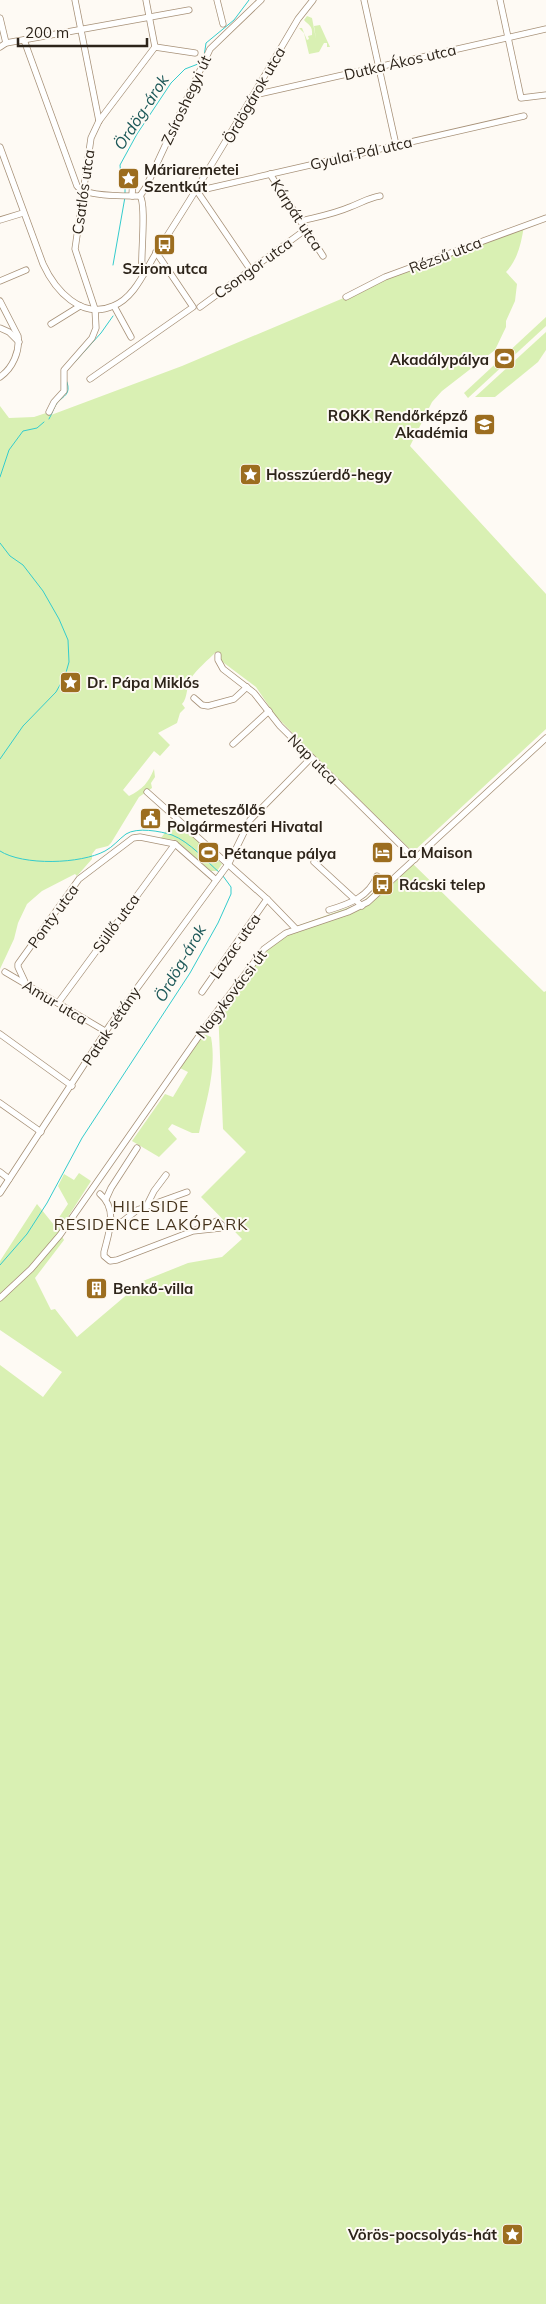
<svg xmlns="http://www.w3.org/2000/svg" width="546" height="2304" viewBox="0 0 546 2304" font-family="Mulish,sans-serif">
<rect width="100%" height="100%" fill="#fefaf4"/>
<g fill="#d9f0b3">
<path d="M 307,16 L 312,18 L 316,39 L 314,26 L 320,25 L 330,47 L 327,47 L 327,43 L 324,43 L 319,52 L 309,54 L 304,33 L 299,28 L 302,28 L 307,40 L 309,39 L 308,36 L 312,35 C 313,25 308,25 304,20 Z"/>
<path d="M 524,226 C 521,244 518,259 506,272 L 517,284 L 515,301 L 506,321 L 506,327 L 495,350 L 442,391 L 432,402 L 410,446 L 546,594 L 546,729 L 413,852 L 315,756 L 275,715 L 256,687 L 220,660 L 216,652 C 208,660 197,669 191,678 C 186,686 188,698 182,704 L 185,708 L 180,713 L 177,723 L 158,733 L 170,745 L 160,756 L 154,751 L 123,790 L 129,796 C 143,789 148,783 154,769 L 155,777 L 151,783 L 152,788 L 139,797 L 111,843 L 108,846 L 96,849 L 92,854 L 92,859 L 77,876 L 75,874 L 42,891 L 27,904 L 18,923 L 14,939 L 0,969 L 0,406 L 9,418 L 34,417 L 49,412 L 51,415 L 182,366 L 346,297 L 368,285 Z"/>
<path d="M 546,317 L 546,326 L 468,398 L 464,393 Z"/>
<path d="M 546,332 L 546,350 L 538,362 L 495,397 L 475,397 Z"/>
<path d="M 175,819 L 222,864 L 217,871 L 211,871 L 175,840 L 161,838 Z"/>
<path d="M 410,861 L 544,992 L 546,991 L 546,2304 L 0,2304 L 0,1365 L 43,1397 L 62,1372 L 0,1330 L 0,1261 L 37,1204 L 54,1225 L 68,1204 L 58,1186 L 64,1174 L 74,1180 L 79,1173 L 91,1181 L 59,1231 L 64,1240 L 35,1278 L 51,1310 L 55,1309 L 77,1337 L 143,1281 L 188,1263 L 222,1257 L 242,1239 L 201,1197 L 246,1152 L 223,1129 L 218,1008 L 265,947 L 277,936 L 294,927 L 361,903 Z"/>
<path d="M 202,1033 L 211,1037 C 217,1069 206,1102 199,1133 L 192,1133 L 172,1124 L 168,1129 L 177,1139 L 159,1157 L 132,1141 L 165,1094 L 173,1097 L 188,1072 L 180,1068 Z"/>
</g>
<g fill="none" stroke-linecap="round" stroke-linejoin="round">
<g stroke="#34cccd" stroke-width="1">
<path d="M 204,57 L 206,43 L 234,20 L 249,0"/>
<path d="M 125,193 C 126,180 120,174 120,165 L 137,134 L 171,83 L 185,69 L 198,64 L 202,60"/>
<path d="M 113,265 L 125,197"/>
<path d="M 73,364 L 101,333 L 113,316"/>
<path d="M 49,419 C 52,414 54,407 57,403 C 64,395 71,395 67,382"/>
<path d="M 0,477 L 9,450 L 23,431 L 37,428 L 44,422"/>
<path d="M 0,543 L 10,556 L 23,565 L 43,591 L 59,619 L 68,640 L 69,662 L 65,676 L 56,692 L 23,726 L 0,759"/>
<path d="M 0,851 C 23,866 81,864 105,851 C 113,847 119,839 126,834 C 137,827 160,831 172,835 C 190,842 206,861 220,873"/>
<path d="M 0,1265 L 27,1234 L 47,1203 L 82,1138 L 190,973 L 218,923 L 231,894 L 231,887 L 223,876"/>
</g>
<defs>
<g id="minor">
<path d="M 75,0 L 99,121"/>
<path d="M 217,0 L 223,24"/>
<path d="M 364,0 L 396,145"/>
<path d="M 500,0 L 521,98 L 546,95"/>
<path d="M 0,18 L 6,43"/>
<path d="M 24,40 L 77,186 C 85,197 126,196 140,196"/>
<path d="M 0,47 L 6,43 L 189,10"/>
<path d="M 155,47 L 195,53"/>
<path d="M 254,95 L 546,29"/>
<path d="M 0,147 L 43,264 C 55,290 81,320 113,306 C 135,298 146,268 158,250 C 207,175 252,97 298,19 L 313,0"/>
<path d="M 270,174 L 323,256"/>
<path d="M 132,196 L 133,175"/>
<path d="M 140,196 L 146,187 L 210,49 L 261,0"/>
<path d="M 140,196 C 147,205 140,259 142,275"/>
<path d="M 0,220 L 23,213"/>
<path d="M 301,221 C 317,217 334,214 350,207 C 361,203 368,198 380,196"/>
<path d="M 250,269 L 197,191 L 524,116"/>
<path d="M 0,281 L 26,270"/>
<path d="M 346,297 L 385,277 L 546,218"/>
<path d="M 0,301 L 18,336 C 20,351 13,368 0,377"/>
<path d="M 114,306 L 131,337"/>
<path d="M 200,307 L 305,230"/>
<path d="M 51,324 L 80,306"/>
<path d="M 0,328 L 9,332 L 19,342"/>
<path d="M 90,379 L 193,307 L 156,252"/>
<path d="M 49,412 L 54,402 L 64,391 L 64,370 L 92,338 L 96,328 L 95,309 L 75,249 L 91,138 L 99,121 L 155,47 L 146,0"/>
<path d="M 218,655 L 218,660 L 223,669 L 254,693 L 280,726 L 415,859"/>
<path d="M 194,698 L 202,705 L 208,706 L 234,699 L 247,687"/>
<path d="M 233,744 L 269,711"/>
<path d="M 147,792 L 267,899 L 296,929"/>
<path d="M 314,862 L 362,906"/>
<path d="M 329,910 C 349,904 369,897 377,876"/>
<path d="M 5,972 L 105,1031"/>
<path d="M 25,982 L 18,967 L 18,964 L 79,879 L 133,838 L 140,837 L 175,844 L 216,880"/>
<path d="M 202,992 L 267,899"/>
<path d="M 58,1003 L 175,844"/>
<path d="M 0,1034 L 72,1086"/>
<path d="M 0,1103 L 41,1132"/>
<path d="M 0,1172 L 9,1179"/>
<path d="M 0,1193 L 110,1025 L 229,863 L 250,820 L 311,758"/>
<path d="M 100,1194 C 118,1209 109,1232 104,1252 L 104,1256 L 110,1261 L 117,1260 L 193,1231 L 221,1228 L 222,1225 L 217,1221 L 193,1231"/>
<path d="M 106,1199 L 111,1188 L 137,1148"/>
<path d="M 146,1207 L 154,1191 L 166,1175"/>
<path d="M 111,1222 L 122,1222 L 137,1210 L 187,1192"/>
<path d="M 0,1298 L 31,1269 L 60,1235 L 206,1026 L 264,949 L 286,933 L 348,912 L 368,902 L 546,738"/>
</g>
</defs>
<use href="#minor" stroke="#a79178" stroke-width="7"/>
<use href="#minor" stroke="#fff" stroke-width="5.5"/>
</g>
<defs>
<symbol id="sight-square" viewBox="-11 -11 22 22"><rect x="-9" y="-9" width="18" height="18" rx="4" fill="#9c6d1f" stroke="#fefaf4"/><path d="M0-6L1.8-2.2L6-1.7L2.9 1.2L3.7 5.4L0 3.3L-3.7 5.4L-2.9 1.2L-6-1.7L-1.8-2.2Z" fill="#fff"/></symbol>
<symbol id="bus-square" viewBox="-11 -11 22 22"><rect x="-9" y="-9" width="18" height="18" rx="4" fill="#9c6d1f" stroke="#fefaf4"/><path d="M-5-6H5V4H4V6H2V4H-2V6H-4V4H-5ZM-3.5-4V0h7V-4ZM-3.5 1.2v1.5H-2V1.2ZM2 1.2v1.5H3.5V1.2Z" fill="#fff"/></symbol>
<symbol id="stadium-square" viewBox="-11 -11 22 22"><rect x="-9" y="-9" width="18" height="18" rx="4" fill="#9c6d1f" stroke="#fefaf4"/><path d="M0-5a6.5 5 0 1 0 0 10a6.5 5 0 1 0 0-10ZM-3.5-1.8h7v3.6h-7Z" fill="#fff"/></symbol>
<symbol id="school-square" viewBox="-11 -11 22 22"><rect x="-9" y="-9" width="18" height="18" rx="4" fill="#9c6d1f" stroke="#fefaf4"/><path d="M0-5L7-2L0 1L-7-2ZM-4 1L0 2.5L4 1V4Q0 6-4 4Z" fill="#fff"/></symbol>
<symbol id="civic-square" viewBox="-11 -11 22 22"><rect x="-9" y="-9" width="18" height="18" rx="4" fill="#9c6d1f" stroke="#fefaf4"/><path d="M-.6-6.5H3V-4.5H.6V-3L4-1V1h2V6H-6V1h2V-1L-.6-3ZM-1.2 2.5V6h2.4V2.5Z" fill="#fff"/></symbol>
<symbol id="hotel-square" viewBox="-11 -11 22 22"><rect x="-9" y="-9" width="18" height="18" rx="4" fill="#9c6d1f" stroke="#fefaf4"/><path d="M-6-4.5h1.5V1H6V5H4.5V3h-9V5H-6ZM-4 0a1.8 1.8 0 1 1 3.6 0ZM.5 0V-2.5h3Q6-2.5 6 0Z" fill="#fff"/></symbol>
<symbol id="building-square" viewBox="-11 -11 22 22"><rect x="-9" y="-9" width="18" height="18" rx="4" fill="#9c6d1f" stroke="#fefaf4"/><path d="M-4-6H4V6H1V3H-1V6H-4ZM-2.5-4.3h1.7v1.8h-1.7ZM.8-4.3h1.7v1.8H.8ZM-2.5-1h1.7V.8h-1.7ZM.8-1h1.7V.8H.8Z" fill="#fff"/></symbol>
</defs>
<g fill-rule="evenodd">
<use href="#sight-square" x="116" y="166" width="25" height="25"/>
<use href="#bus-square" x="152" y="232" width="25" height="25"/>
<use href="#stadium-square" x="492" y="346" width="25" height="25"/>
<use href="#school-square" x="472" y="412" width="25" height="25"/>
<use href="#sight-square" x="238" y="462" width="25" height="25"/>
<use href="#sight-square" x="58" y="670" width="25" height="25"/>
<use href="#civic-square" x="138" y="806" width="25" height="25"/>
<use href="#hotel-square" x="370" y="840" width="25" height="25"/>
<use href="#stadium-square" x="196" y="840" width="25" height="25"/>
<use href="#bus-square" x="370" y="872" width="25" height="25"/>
<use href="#building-square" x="84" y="1276" width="25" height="25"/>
<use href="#sight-square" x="500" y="2222" width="25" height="25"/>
</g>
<g text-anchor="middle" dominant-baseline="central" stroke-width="4" stroke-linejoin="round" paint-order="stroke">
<g font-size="15" fill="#2d241a" stroke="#fefaf4">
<text transform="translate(400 62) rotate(-13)">Dutka Ákos utca</text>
<text transform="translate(254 95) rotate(-60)">Ördögárok utca</text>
<text transform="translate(186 100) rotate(-65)">Zsíroshegyi út</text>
<text transform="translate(361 153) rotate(-13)">Gyulai Pál utca</text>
<text transform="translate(83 192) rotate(-82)">Csatlós utca</text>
<text transform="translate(297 215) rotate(57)">Kárpát utca</text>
<text transform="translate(445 255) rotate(-21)">Rézsű utca</text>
<text transform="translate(253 268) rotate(-36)">Csongor utca</text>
<text transform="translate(313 759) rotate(45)">Nap utca</text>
<text transform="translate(53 916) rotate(-54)">Ponty utca</text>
<text transform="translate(116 923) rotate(-54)">Süllő utca</text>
<text transform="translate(235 946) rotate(-55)">Lazac utca</text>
<text transform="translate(231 994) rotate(-53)">Nagykovácsi út</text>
<text transform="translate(55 1002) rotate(31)">Amur utca</text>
<text transform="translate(111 1026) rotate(-56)">Patak sétány</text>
</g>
<g font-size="15" font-weight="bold" fill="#2d241a" stroke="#fefaf4" text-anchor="start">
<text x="144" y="169">Máriaremetei<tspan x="144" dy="17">Szentkút</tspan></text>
<text x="165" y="268" text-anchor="middle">Szirom utca</text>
<text x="489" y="359" text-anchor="end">Akadálypálya</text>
<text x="468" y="415" text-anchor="end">ROKK Rendőrképző<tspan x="468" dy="17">Akadémia</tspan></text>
<text x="266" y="474">Hosszúerdő-hegy</text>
<text x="87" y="682">Dr. Pápa Miklós</text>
<text x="167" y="809">Remeteszőlős<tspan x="167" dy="17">Polgármesteri Hivatal</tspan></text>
<text x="399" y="852">La Maison</text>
<text x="224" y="853">Pétanque pálya</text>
<text x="399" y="884">Rácski telep</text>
<text x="113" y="1288">Benkő-villa</text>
<text x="497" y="2234" text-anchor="end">Vörös-pocsolyás-hát</text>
</g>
<g font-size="16" font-style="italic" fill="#1c5858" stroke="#fefaf4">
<text transform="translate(141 112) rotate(-57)">Ördög-árok</text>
<text transform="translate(180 963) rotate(-60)">Ördög-árok</text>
</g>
<g font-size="16" letter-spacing="1" fill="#45331c" stroke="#fefaf4">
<text x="151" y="1206">HILLSIDE<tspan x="151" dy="18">RESIDENCE LAKÓPARK</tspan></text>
</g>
</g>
<path d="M18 38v8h129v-8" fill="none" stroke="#2d241a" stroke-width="2.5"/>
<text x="25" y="38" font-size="15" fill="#2d241a" stroke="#fefaf4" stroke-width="4" paint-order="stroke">200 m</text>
</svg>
